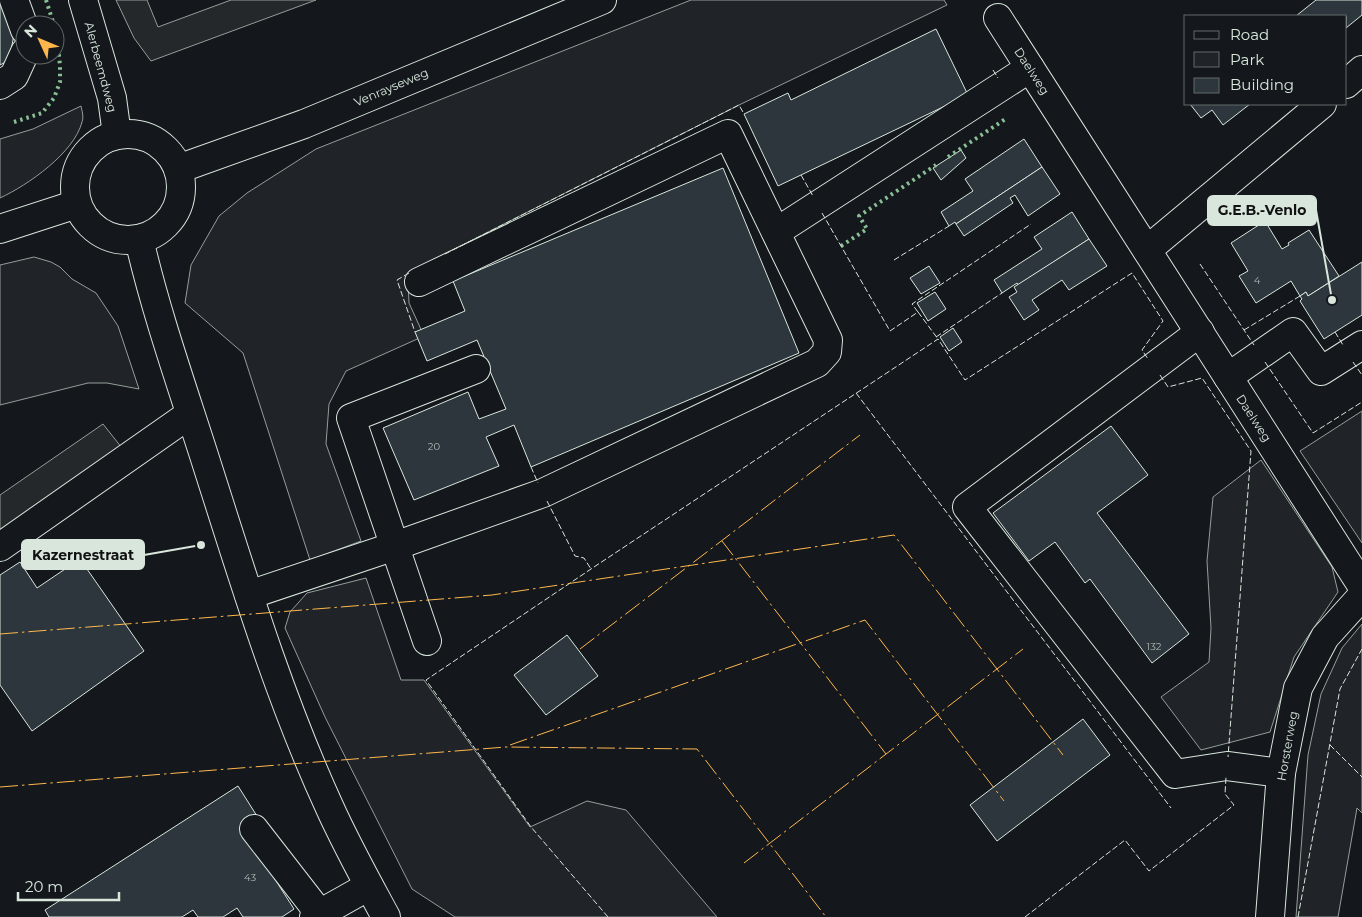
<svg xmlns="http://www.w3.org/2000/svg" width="1362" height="917" viewBox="0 0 1362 917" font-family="Montserrat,sans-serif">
<rect width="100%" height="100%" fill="#14181c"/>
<g fill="#202428" stroke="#939e99">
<path d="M 691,0 L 944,0 L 947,5 L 739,105 L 417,268 L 408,280 L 409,303 L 424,336 L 346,371 L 329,404 L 326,444 L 361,541 L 310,560 L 243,353 L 185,303 L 191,265 L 219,216 L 247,193 L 316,149 Z"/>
<path d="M 81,106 C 82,111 84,117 82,122 C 74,153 28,185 0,198 L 0,139 L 33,129 Z"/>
<path d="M 34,257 L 51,262 L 60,267 L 72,279 L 96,293 L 118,326 L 139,389 L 107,383 L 88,383 L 0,405 L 0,265 Z"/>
<path d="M 1362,411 L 1362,543 L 1300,451 Z"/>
<path d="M 1261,460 L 1332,567 L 1338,592 L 1294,657 L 1270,732 L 1201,750 L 1161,697 L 1209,662 L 1211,628 L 1207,561 L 1213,497 Z"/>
<path d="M 366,578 L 401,680 L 424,680 L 530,827 L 587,801 L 626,810 L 717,917 L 455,917 L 412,889 L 325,717 L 285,628 L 290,612 L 307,593 Z"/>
<path d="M 1362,624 L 1362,813 L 1357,808 L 1338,917 L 1296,917 L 1308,755 L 1321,694 L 1342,648 Z"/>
</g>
<g fill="#24282b" stroke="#939e99">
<path d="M 116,0 L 147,0 L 158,27 L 231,0 L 316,0 L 151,61 L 134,38 Z"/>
<path d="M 103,424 L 122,448 L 0,534 L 0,495 Z"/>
</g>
<g fill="#2c363c" stroke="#d8e6dc">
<path d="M 1316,0 L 1362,0 L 1362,15 L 1346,28 L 1346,16 L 1296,16 Z"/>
<path d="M 0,2 L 16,25 L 9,60 L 0,65 Z"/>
<path d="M 936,29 L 968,95 L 778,186 L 744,114 L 788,93 L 791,100 Z"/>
<path d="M 1190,104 L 1250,104 L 1223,125 L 1212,110 L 1201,118 Z"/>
<path d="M 1024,139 L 1042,167 L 956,224 L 955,222 L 949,226 L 941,212 L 973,191 L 965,179 Z"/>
<path d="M 961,150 L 966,158 L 941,180 L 933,168 Z"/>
<path d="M 1042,167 L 1060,194 L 1028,216 L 1015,195 L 1010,198 L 1013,203 L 964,236 L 956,224 Z"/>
<path d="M 723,168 L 799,353 L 531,467 L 514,425 L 486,437 L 499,466 L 414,500 L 383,428 L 468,392 L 479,419 L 506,409 L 477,340 L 427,361 L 415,332 L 465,311 L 453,281 Z"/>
<path d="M 1072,212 L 1089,239 L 1018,285 L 1017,283 L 1002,293 L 994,280 L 1042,249 L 1034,237 Z"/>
<path d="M 1265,221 L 1282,249 L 1289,245 L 1288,243 L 1309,230 L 1339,276 L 1308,296 L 1306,292 L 1300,296 L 1291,281 L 1256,303 L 1239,276 L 1248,271 L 1231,243 Z"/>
<path d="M 1089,239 L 1107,266 L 1069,290 L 1062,280 L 1032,300 L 1039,310 L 1024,320 L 1009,297 L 1017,292 L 1014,287 Z"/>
<path d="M 1362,262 L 1362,315 L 1324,339 L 1300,301 L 1302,299 L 1300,296 L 1306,292 L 1308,296 Z"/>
<path d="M 929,266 L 940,283 L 921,294 L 910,278 Z"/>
<path d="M 935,292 L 946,309 L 928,321 L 917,303 Z"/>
<path d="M 953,328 L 962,342 L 949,351 L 940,337 Z"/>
<path d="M 1111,426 L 1148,475 L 1097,513 L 1189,634 L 1152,663 L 1090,579 L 1085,583 L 1055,542 L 1029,561 L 993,513 Z"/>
<path d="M 80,559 L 144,651 L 32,731 L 0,685 L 0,575 L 20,562 L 37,588 Z"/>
<path d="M 567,635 L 598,676 L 546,715 L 514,675 Z"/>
<path d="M 1083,719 L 1110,755 L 997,841 L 970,805 Z"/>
<path d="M 238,786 L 262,824 L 246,834 L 294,909 L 282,917 L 243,917 L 237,908 L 223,917 L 198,917 L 193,910 L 182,917 L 49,917 L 45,910 Z"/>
</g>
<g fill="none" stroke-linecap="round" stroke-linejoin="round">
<defs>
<g id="minor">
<path d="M 14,0 L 25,30"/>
<path d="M 83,0 L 112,98 L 117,135"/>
<path d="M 998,18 L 1362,586"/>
<path d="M 1346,84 L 1362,70"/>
<path d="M 0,85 L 14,76 L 25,52"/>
<circle cx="128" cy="187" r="53"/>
<path d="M 178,169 L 304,124 L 602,0"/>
<path d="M 0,229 L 77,204"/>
<path d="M 776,232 L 1030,68"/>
<path d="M 139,239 C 157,317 184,392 208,468 C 244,581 279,697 329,806 C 346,844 366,880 386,917"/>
<path d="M 1147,250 L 1322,104"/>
<path d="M 1200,332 L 967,507 L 1175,774 L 1227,766 L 1281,773"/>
<path d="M 1228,377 L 1293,332 L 1321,371 L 1362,345"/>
<path d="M 0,547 L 190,414"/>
<path d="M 249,595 L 395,546 L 543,493 L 817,363 L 827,352 L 828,340 L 728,134 L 419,282"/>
<path d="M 427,641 L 351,418 L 476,369"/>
<path d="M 254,829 L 320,914"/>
<path d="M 314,917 L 369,886"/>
<path d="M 1270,917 L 1281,773 L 1298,688 L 1325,637 L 1362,596"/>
</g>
</defs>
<use href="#minor" stroke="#d8e6dc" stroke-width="30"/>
<use href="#minor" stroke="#14181c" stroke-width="28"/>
<g stroke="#8ac095" stroke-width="4" stroke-dasharray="2.5 4" stroke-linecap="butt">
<path d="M 46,0 L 54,25"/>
<path d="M 55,30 L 57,38"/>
<path d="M 14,122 L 42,113 L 54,98 L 60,82 L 60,66 L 58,45"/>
<path d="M 948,157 L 1007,118"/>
<path d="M 841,246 L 867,229 L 859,216 L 936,165"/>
</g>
<g stroke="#d8e6dc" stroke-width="1" stroke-dasharray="6 2.5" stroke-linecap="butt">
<path d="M 993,70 L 998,78"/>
<path d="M 801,175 L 813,196"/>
<path d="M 822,213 L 890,331 L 918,312 L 938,339"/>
<path d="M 445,254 L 739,105 L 744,114"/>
<path d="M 894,260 L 949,226"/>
<path d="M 1200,264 L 1254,345"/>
<path d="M 409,273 L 397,280 L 415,332"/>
<path d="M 918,312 L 912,304 L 1031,224"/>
<path d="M 1244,330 L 1300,296"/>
<path d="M 1335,332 L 1343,345"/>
<path d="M 936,337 L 1002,293"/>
<path d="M 1265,362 L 1313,433 L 1362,402"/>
<path d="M 1353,362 L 1362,375"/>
<path d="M 1160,375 L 1168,387 L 1202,378 L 1251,451 L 1228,757"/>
<path d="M 856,393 L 1171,808"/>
<path d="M 531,467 L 538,483"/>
<path d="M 547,501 L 575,556 L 584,558 L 591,569"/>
<path d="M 1330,745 L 1362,777"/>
<path d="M 608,917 L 531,827 L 426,680 L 591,569 L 938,339 L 965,380 L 1132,273 L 1163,321 L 1142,350 L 1148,359"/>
<path d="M 1025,917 L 1125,840 L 1149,871 L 1234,805 L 1225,794 L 1226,777"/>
<path d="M 1298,917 L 1340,689 L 1362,649"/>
</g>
<g stroke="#ffb74d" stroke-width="1" stroke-dasharray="18 4 2.5 4" stroke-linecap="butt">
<path d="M 722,541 L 886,754"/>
<path d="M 0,634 L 492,595 L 894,535 L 1063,755"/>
<path d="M 580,649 L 860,435"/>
<path d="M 510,745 L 865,620 L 1004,801"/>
<path d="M 0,787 L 506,747 L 697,749 L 826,917"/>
<path d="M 744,863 L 1023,649"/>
</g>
</g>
<g text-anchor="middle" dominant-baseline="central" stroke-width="4" stroke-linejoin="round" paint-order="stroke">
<g font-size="10" fill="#adbab4">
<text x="1257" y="280">4</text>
<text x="434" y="446">20</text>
<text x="1154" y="646">132</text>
<text x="250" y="877">43</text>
</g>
<g font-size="12" fill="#d8e6dc" stroke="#14181c">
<text transform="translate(101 67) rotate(75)">Alerbeemdweg</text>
<text transform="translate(1032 71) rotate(57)">Daelweg</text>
<text transform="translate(391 87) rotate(-23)">Venrayseweg</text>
<text transform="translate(1254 418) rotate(57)">Daelweg</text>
<text transform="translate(1287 746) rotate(-80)">Horsterweg</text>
</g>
</g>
<path fill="none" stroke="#d8e6dc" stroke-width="2" d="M1332 300L1316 210M201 545L144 555"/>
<g fill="#d8e6dc" stroke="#14181c" stroke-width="2">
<circle cx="1332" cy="300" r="5"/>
<circle cx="201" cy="545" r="5"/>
</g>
<g fill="#d8e6dc" stroke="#d8e6dc" stroke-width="2">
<rect x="1208" y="196" width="108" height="29" rx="5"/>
<rect x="22" y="540" width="122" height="29" rx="5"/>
</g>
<g font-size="14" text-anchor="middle" font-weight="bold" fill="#111">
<text x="1262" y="215">G.E.B.-Venlo</text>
<text x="83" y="560">Kazernestraat</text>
</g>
<rect x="1184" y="15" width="162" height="90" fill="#14181c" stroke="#626a69"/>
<rect x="1194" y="31" width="25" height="8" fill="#14181c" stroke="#626a69"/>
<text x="1230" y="40" font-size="15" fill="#d8e6dc">Road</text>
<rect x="1194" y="52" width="25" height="15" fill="#202428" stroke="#626a69"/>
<text x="1230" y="65" font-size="15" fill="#d8e6dc">Park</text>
<rect x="1194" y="78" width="25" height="15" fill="#2c363c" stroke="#626a69"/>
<text x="1230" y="90" font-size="15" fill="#d8e6dc">Building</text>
<g transform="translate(40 40) rotate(314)"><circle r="24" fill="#14181c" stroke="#626a69"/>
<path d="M0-4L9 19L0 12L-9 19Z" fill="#ffb74d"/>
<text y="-8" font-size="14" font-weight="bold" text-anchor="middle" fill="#d8e6dc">N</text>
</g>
<path d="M18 892v8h101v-8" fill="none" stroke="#d8e6dc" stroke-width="2.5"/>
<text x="25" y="892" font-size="15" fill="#d8e6dc" stroke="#14181c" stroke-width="4" paint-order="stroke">20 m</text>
</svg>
